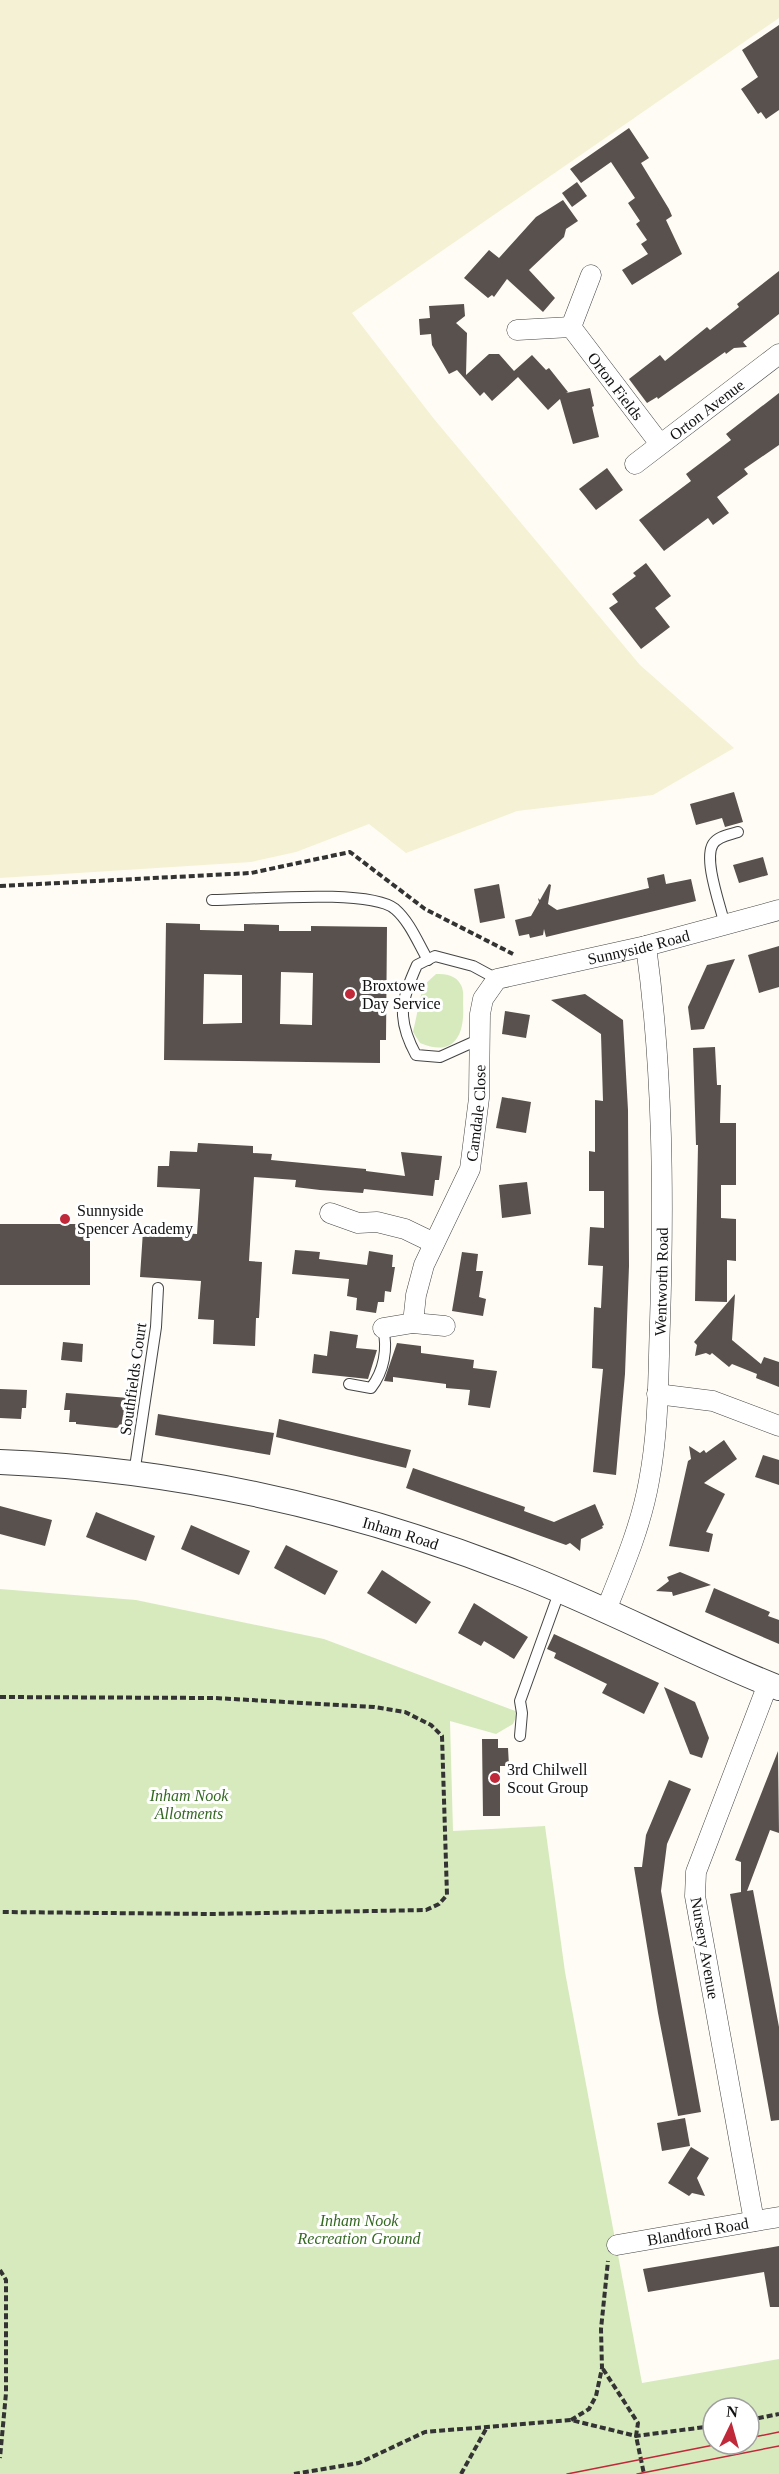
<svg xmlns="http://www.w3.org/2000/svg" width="779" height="2474" viewBox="0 0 779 2474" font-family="'Times New Roman',serif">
<rect width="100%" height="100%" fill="#fffcf5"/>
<path fill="#f5f1d4" d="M 0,0 L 779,0 L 779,18 L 352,313 L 434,419 L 640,665 L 734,748 L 653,795 L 517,811 L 406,853 L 369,824 L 296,852 L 251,862 L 0,878 Z"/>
<g fill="#d7eabe" fill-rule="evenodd">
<path d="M 436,974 C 446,974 456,975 461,985 C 464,990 463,998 463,1004 C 465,1034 455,1058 420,1043 L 413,1032 L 423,986 Z"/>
<path d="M 0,1589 L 136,1600 L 324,1639 L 518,1712 L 513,1724 L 496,1734 L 450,1721 L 453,1831 L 545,1826 L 565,1972 L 642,2383 L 779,2359 L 779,2474 L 0,2474 ZM 713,2408 L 749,2408 L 749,2444 L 713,2444 Z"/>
</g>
<g fill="#59514d" fill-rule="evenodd">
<path d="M 779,25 L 779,110 L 766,119 L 761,112 L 758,114 L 741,89 L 758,77 L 742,50 Z"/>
<path d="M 629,128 L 649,158 L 641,163 L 669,209 L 672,216 L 666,220 L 682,254 L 632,285 L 622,270 L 648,254 L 641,244 L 647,240 L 636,224 L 640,221 L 628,203 L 635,198 L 611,162 L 581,183 L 570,169 Z"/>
<path d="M 577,182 L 587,196 L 572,207 L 562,193 Z"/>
<path d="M 563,200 L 578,221 L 566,229 L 564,237 L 529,270 L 555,298 L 543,312 L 507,279 L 494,297 L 492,295 L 488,298 L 464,278 L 489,250 L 499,258 L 536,217 Z"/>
<path d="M 779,271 L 779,314 L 743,342 L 747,347 L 734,348 L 726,354 L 725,352 L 658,399 L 657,397 L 647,403 L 629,379 L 660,355 L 665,361 L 707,327 L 710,330 L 739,307 L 737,304 Z"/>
<path d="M 464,304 L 465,316 L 456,323 L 467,333 L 466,375 L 489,354 L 499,354 L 514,371 L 532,355 L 546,370 L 549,368 L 568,392 L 566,393 L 590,388 L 594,406 L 592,407 L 599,437 L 573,444 L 560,399 L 548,410 L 518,377 L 492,401 L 484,392 L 480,396 L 457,370 L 449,374 L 432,345 L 431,334 L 420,335 L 419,319 L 430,318 L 429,306 Z"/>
<path d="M 779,393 L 779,445 L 744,469 L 748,474 L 717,497 L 729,513 L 713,525 L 708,518 L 664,551 L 639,520 L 691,481 L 686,474 L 731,440 L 726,434 Z"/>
<path d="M 607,468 L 623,490 L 596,510 L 579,489 Z"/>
<path d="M 646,563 L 671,596 L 655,608 L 670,627 L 641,649 L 609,608 L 618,602 L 612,594 L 636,576 L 633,573 Z"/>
<path d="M 734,792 L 743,822 L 725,827 L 722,818 L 696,825 L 690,804 Z"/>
<path d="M 763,857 L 768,875 L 739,883 L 733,865 Z"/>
<path d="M 664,874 L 666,884 L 691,879 L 696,901 L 546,937 L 544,929 L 543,935 L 530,938 L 529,934 L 519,936 L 515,920 L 531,916 L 539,902 L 538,898 L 540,900 L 549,884 L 551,885 L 548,904 L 557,910 L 649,888 L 647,878 Z"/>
<path d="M 499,884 L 505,918 L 480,923 L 474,889 Z"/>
<path d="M 166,923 L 200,924 L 200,930 L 244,931 L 244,924 L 279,925 L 279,931 L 311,931 L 311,926 L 387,927 L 386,1040 L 380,1040 L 380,1063 L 164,1060 ZM 281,972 L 313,973 L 312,1025 L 280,1024 ZM 204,974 L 242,975 L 242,1023 L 203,1024 Z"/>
<path d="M 779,946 L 779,987 L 759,993 L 748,955 Z"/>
<path d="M 735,959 L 704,1029 L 691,1030 L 688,1007 L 707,965 Z"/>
<path d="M 585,994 L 623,1020 L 628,1110 L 629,1266 L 625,1374 L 616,1475 L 593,1472 L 603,1369 L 592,1368 L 594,1307 L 601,1308 L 603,1266 L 588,1265 L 590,1227 L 604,1228 L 604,1191 L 589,1191 L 589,1151 L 595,1152 L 595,1100 L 603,1101 L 601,1034 L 551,1000 Z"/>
<path d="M 505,1011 L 530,1015 L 526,1038 L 502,1034 Z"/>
<path d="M 715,1047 L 717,1085 L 721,1085 L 720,1123 L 736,1123 L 736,1185 L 721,1185 L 721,1218 L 736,1219 L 736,1261 L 727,1260 L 727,1302 L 695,1301 L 698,1145 L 696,1145 L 693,1048 Z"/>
<path d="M 502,1097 L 531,1102 L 526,1133 L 496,1128 Z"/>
<path d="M 198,1143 L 253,1146 L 253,1153 L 272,1154 L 271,1160 L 366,1169 L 366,1171 L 405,1176 L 401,1152 L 442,1156 L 439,1180 L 435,1180 L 433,1196 L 364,1189 L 363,1193 L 320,1190 L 295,1187 L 296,1180 L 254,1177 L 249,1261 L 262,1262 L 259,1318 L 256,1318 L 255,1346 L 213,1344 L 214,1320 L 198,1319 L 201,1281 L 140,1277 L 143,1231 L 197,1234 L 200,1189 L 157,1187 L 158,1166 L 169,1166 L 170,1151 L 197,1152 Z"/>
<path d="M 527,1182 L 531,1214 L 502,1218 L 499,1185 Z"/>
<rect x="0" y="1224" width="90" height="61"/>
<path d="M 295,1250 L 320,1252 L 319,1259 L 367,1265 L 369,1251 L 393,1255 L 392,1267 L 395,1267 L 391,1292 L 385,1291 L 384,1302 L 378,1302 L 376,1313 L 356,1310 L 357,1298 L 347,1296 L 349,1279 L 292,1274 Z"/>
<path d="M 462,1252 L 478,1254 L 476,1271 L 483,1271 L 479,1297 L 486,1299 L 483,1316 L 452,1311 Z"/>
<path d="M 735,1294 L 732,1340 L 761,1364 L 764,1357 L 779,1362 L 779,1387 L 756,1378 L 757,1374 L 732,1364 L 729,1367 L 712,1353 L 710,1355 L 706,1353 L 695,1356 L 697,1345 L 694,1342 Z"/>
<path d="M 330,1331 L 358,1335 L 356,1348 L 377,1350 L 368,1379 L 312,1373 L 314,1354 L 327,1356 Z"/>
<path d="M 63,1342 L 83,1344 L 82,1362 L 61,1360 Z"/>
<path d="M 397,1343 L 421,1346 L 421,1353 L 474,1360 L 473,1368 L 497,1371 L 490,1408 L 468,1405 L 470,1390 L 446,1388 L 446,1384 L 393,1377 L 393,1382 L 384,1381 Z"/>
<path d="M 0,1389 L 27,1390 L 26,1408 L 22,1408 L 21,1419 L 0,1418 Z"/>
<path d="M 66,1393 L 129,1398 L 127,1416 L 123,1415 L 122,1426 L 116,1428 L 76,1424 L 76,1422 L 69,1422 L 70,1410 L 64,1410 Z"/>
<path d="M 158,1414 L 274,1433 L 270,1455 L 155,1435 Z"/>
<path d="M 279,1419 L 411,1450 L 406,1468 L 276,1437 Z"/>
<path d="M 724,1440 L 737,1459 L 704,1483 L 725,1494 L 706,1532 L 713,1534 L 709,1552 L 669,1546 L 688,1461 L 691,1459 L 689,1446 L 700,1453 L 704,1450 L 706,1453 Z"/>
<path d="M 763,1455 L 779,1460 L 779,1485 L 755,1477 Z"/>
<path d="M 413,1468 L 525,1507 L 524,1511 L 554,1522 L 595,1504 L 604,1525 L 602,1526 L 603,1528 L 581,1539 L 580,1551 L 570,1543 L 566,1545 L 406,1488 Z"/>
<path d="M 0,1506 L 52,1520 L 45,1546 L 0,1534 Z"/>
<path d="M 96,1512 L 155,1536 L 146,1561 L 86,1537 Z"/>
<path d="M 191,1525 L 250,1551 L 239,1575 L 181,1549 Z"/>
<path d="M 286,1545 L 338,1571 L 325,1595 L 274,1568 Z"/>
<path d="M 382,1570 L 431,1602 L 416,1624 L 367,1593 Z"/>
<path d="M 680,1572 L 711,1585 L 673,1596 L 672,1592 L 656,1591 L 669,1581 L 667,1577 Z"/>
<path d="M 714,1588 L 770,1612 L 768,1616 L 779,1620 L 779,1644 L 705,1612 Z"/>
<path d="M 474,1603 L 528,1637 L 514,1659 L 484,1641 L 481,1646 L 458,1633 Z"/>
<path d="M 554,1634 L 659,1683 L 644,1714 L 602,1693 L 607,1684 L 554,1658 L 556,1653 L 547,1649 Z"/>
<path d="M 664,1687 L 695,1702 L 709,1738 L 702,1758 L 690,1754 Z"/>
<path d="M 482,1739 L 498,1739 L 498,1748 L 508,1748 L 509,1766 L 500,1766 L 500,1816 L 483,1816 Z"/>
<path d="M 778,1751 L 779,1833 L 770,1830 L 747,1891 L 753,1890 L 779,2027 L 779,2120 L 771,2121 L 730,1894 L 741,1892 L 741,1862 L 735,1860 Z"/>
<path d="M 669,1780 L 691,1789 L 667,1844 L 661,1891 L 701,2112 L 678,2116 L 658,2013 L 634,1867 L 642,1867 L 646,1835 Z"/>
<path d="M 685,2118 L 690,2146 L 662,2151 L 657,2123 Z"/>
<path d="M 691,2147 L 709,2158 L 697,2178 L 705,2196 L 692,2193 L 689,2196 L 668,2183 Z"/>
<path d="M 779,2246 L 779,2307 L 770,2307 L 764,2272 L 648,2292 L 643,2269 Z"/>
</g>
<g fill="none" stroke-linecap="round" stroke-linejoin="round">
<defs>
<g id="service">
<path d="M 212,900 C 249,900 369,888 395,909 C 410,922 418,943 428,960"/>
<path d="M 725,926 C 721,907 703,860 713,844 C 718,836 729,835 738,832"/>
<path d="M 480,1039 L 440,1057 L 416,1055 C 396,1018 401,1001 417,965 L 435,956 L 473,966 L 497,979"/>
<path d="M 349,1384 L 371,1388 C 384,1371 388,1349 383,1328"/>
<path d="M 134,1474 L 156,1327 L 158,1288"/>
<path d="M 520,1736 L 522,1713 L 520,1701 L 560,1590"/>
</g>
<g id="minor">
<path id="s1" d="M 571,327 L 660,444"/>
<path d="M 571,327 L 591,275"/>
<path d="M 517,330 L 571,327"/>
<path id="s2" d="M 635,464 L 779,354"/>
<path d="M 330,1213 L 358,1223 L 377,1222 L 405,1229 L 434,1243"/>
<path id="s3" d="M 413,1323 L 416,1295 L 424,1265 L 470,1169 L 479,1098 L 480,1014 L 483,999 L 497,979 L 646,946 L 779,910"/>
<path d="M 383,1328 L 413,1323 L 445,1326"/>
<path d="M 657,1394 L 713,1401 L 779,1426"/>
<path id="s4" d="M 606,1610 C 623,1568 641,1526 649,1481 C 659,1429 658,1375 660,1322 C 664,1196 663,1070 646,946"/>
<path d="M 754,2221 L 695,1896 L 696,1872 L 768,1684"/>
<path id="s5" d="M 617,2245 L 779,2217"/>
</g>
<g id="tertiary">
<path id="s6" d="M 0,1462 C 177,1469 353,1509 517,1573 C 606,1607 690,1653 779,1688"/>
</g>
</defs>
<use href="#service" stroke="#444" stroke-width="12"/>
<use href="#minor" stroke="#444" stroke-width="21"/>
<use href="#tertiary" stroke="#444" stroke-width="26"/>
<g stroke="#333" stroke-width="4" stroke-dasharray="6 3" stroke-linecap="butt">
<path d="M 0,886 L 251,873 L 350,852 L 425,909 L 513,954"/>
<path d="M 0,1697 L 215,1698 L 374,1707 L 405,1712 L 431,1725 L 442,1736 L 447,1895 L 439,1904 L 426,1910 L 211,1914 L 0,1912"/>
<path d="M 0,2270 L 6,2280 L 6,2393 L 0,2458"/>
<path d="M 603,2369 L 638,2423 L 636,2436 L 644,2474"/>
<path d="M 571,2420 L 589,2409 L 596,2396 L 602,2368 L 601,2329 L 608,2261"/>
<path d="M 749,2420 L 779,2414"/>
<path d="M 294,2474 L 359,2463 L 425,2432 L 571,2420 L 636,2436 L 713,2426"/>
<path d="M 461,2474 L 486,2429"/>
</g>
<use href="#service" stroke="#fff" stroke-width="10"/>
<use href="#minor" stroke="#fff" stroke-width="20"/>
<use href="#tertiary" stroke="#fff" stroke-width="24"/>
<g stroke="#c02939" stroke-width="1.5">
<path d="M 749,2438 L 779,2432"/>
<path d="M 567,2474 L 719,2444"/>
<path d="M 637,2474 L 779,2446"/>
</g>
</g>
<g fill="#c02939" stroke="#fff" stroke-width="2">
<circle cx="350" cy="994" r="6"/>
<circle cx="65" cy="1219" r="6"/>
<circle cx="495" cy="1778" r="6"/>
</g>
<g text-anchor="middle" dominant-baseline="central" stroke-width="6" stroke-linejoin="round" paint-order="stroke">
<g font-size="16" fill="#111" stroke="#fff">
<text stroke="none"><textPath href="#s1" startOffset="74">Orton Fields</textPath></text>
<text stroke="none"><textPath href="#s2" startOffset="90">Orton Avenue</textPath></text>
<text stroke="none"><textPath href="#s3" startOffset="506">Sunnyside Road</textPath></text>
<text stroke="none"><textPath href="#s3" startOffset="222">Camdale Close</textPath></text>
<text stroke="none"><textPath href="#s4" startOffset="336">Wentworth Road</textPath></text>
<text transform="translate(133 1379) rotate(-82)">Southfields Court</text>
<text stroke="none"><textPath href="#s6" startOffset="408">Inham Road</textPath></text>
<text transform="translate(705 1948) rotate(80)">Nursery Avenue</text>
<text stroke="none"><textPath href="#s5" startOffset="82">Blandford Road</textPath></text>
</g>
<g font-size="16" fill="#111" stroke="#fff" text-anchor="start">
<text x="362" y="985">Broxtowe<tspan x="362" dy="18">Day Service</tspan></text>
<text x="77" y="1210">Sunnyside<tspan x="77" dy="18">Spencer Academy</tspan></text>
<text x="507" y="1769">3rd Chilwell<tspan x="507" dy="18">Scout Group</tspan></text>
</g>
<g font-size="16" font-style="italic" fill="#346921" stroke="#fff">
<text x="189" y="1795">Inham Nook<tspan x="189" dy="18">Allotments</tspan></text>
<text x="359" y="2220">Inham Nook<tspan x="359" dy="18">Recreation Ground</tspan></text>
</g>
</g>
<g transform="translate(731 2426) rotate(5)"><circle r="28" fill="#ffffff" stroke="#a0a0a0" stroke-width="1.5"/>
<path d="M0-4.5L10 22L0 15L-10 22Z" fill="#c02939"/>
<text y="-9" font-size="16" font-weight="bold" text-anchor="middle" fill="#111111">N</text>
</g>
</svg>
